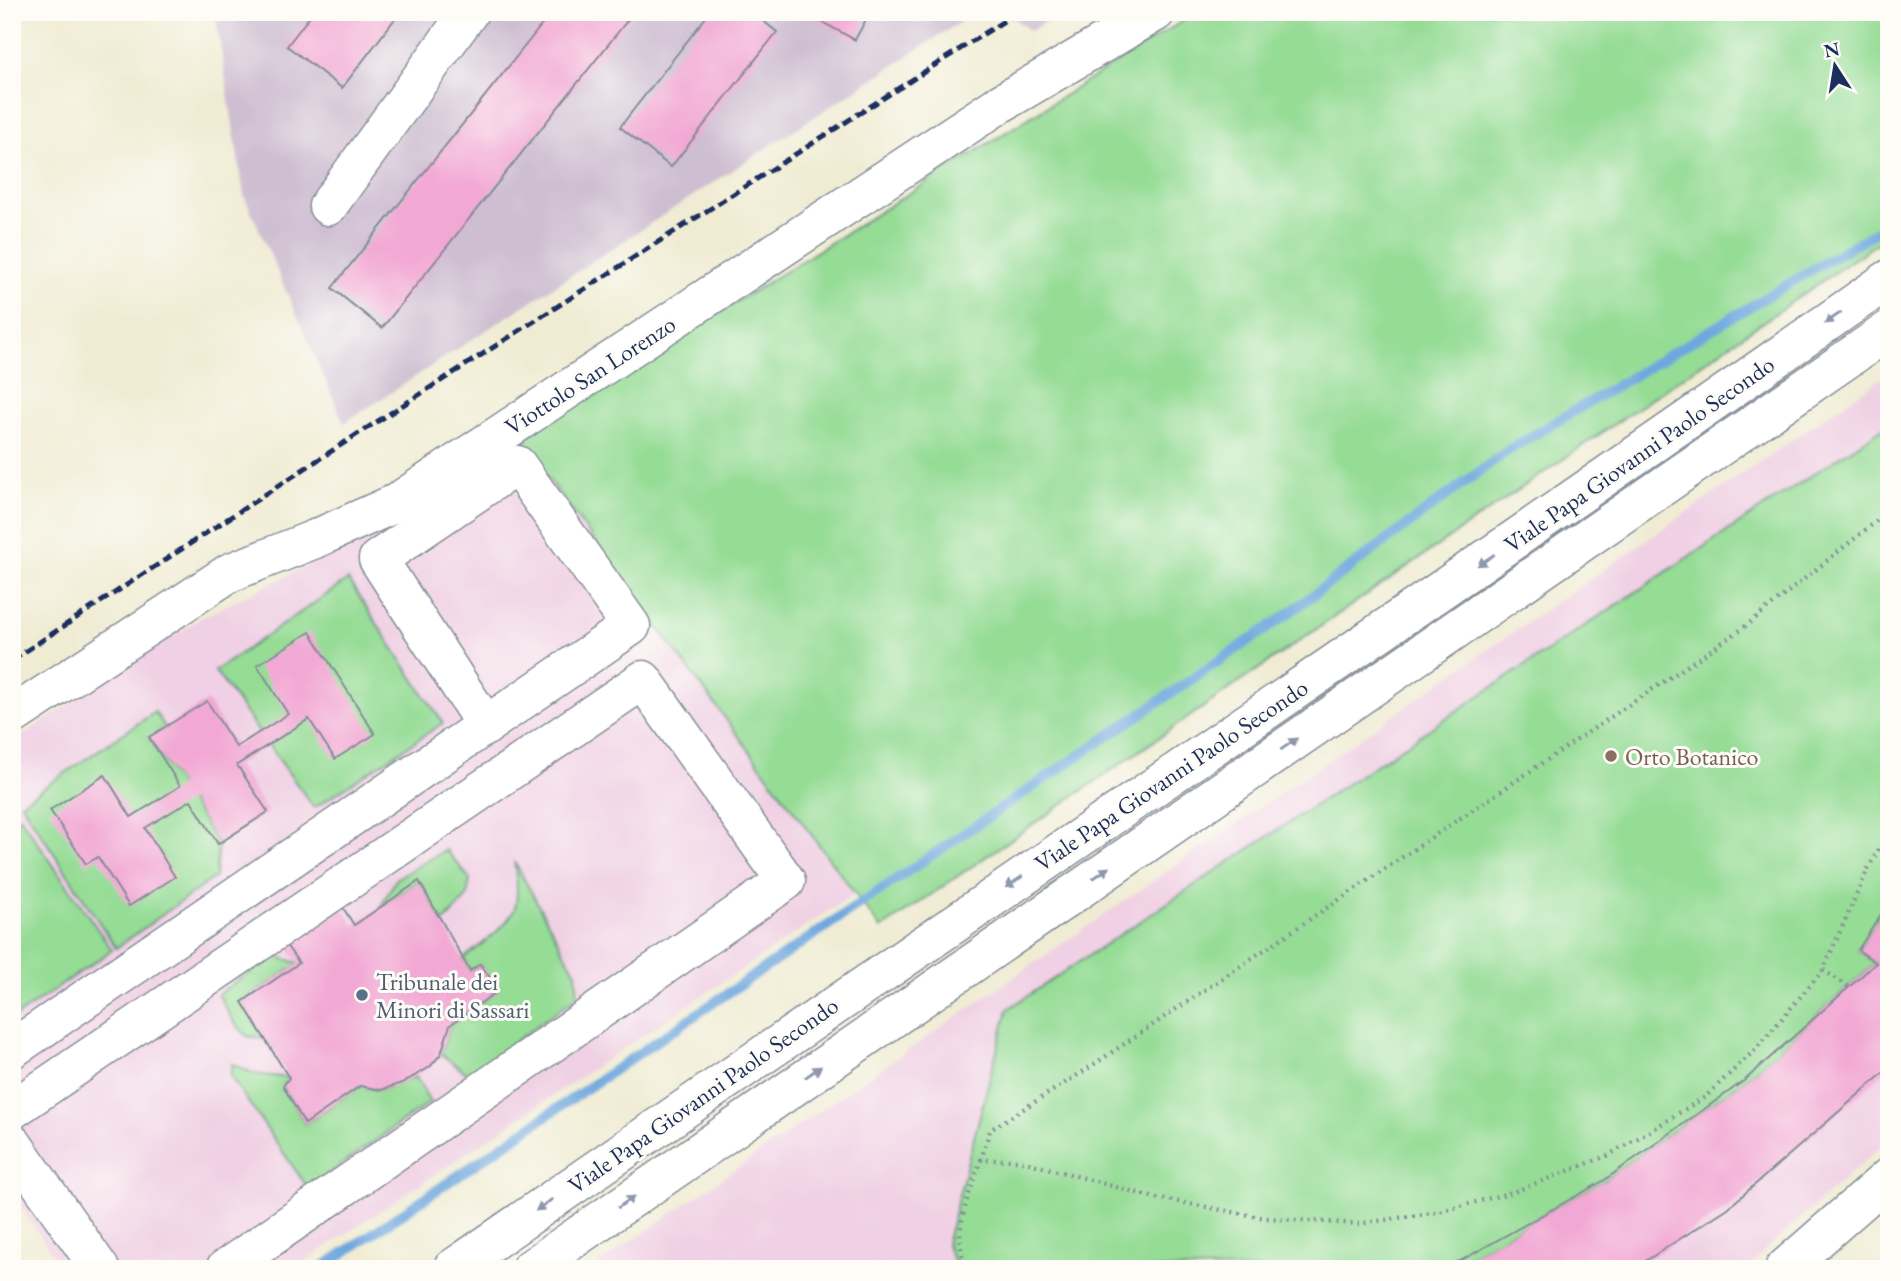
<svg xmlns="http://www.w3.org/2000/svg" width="1901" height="1281" viewBox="0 0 1901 1281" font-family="'EB Garamond',serif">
<rect width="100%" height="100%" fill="#fdfcf7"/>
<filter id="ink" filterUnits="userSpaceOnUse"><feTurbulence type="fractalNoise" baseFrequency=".0143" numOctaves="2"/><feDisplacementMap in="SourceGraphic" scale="14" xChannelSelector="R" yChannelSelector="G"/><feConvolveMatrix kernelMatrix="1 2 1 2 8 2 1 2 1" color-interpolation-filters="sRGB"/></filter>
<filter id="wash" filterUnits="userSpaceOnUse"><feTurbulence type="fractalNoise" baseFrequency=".00686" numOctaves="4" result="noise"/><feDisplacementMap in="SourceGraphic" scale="28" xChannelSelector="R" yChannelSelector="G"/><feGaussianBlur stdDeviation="1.57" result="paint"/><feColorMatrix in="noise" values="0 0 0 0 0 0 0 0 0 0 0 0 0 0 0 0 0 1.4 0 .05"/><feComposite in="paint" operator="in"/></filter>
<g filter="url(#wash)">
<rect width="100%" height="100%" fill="#f0ecd4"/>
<g fill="#f0d0e4">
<path d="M 1889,373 L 1889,1139 L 1766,1249 L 1748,1269 L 591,1269 Z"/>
<path d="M 519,439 L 854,894 L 293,1269 L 62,1269 L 12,1194 L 12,742 L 201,618 L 349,545 Z"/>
</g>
<g fill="#cebed1">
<path d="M 215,12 L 965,12 L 971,15 L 344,423 L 244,195 Z"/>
<path d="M 1005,12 L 1059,12 L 1031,31 Z"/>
</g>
<g fill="#95dc95" stroke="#58867a" stroke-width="2">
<path d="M 1197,12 L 1889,12 L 1889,235 L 881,929 L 519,439 Z"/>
<path d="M 1889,424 L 1889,902 L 1858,950 L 1876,963 L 1745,1080 L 1603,1181 L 1460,1261 L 1431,1269 L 957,1269 L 946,1244 L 1008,1009 Z"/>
<path d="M 348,580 L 443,723 L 314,808 L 215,671 Z"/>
<path d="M 155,712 L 165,727 L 149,738 L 218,844 L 215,877 L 116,948 L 21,803 Z"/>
<path d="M 20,817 L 112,950 L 12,1019 L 12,823 Z"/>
<path d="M 446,850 L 470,879 L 467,897 L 443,923 L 419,881 L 380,907 L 397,878 Z"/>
<path d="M 514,861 L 576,973 L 578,996 L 469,1075 L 441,1054 L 450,1025 L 498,990 L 480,965 L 470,971 L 463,959 C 480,945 502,931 513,912 C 520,899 516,875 514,861 Z"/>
<path d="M 274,956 L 299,963 L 242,1002 L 265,1039 L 247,1036 L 233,1021 L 218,994 Z"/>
<path d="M 232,1064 L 255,1074 L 289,1078 L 283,1086 L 305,1124 L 360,1086 L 381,1090 L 416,1077 L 430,1102 L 308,1188 L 230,1076 Z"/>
</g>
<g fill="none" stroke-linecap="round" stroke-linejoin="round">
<path stroke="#6ea7de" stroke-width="10" d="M 320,1269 L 1281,619 L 1507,451 L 1889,224"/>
</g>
<g id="blocks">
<g fill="#f2a8d4">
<path d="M 313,12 L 400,12 L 342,88 L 287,46 Z"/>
<path d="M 552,12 L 634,12 L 382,328 L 332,288 Z"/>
<path d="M 710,12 L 752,12 L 777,32 L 671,167 L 620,127 Z"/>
<path d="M 804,12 L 870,12 L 855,40 Z"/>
<path d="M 310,632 L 375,734 L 335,759 L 309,719 L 237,765 L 268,812 L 218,844 L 191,800 L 145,828 L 175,877 L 129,906 L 98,857 L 86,864 L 50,810 L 105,775 L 131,817 L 180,786 L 149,737 L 207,701 L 236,747 L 288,714 L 257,665 Z"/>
<path d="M 419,881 L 470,971 L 480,964 L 499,990 L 450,1025 L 441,1054 L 430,1067 L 402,1083 L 381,1090 L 360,1086 L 305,1124 L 283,1086 L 289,1078 L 242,1002 L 299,963 L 283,941 L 340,903 L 354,925 Z"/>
<path d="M 1889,902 L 1889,1068 L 1728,1208 L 1633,1269 L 1434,1269 L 1460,1261 L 1603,1181 L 1745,1080 L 1876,963 L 1858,950 Z"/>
</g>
</g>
</g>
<g filter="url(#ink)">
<use href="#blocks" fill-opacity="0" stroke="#868e99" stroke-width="2"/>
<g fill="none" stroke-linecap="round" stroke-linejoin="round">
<defs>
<g id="minor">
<path d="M 328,206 L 469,12"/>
<path d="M 12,716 L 229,573 L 315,539 L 396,503 L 998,105 L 1156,12"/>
<path d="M 12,1049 L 631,626 L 517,465 L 378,559 L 486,726"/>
<path d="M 12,1110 L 643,680 L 786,881 L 225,1269"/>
<path d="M 12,1143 L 100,1269"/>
<path d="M 1784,1269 L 1889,1177"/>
</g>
<g id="major">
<path d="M 452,1269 C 931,938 1413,613 1889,279"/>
<path d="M 530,1269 L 1889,330"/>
</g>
</defs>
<use href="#minor" stroke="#868e99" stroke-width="41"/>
<use href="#major" stroke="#868e99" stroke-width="41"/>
<g stroke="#868e99" stroke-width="4.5" stroke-dasharray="2 5" stroke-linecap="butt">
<path d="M 1823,970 L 1849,987"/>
<path d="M 981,1160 L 990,1130 L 1084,1071 L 1742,629 L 1889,511"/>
<path d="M 968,1269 C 949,1235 970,1193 981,1160 L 1018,1160 L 1152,1197 L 1265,1218 L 1358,1224 L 1438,1212 L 1513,1192 L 1607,1156 L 1645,1134 L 1705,1097 L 1757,1048 L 1823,970 L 1868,869 L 1889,830"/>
</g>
<use href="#minor" stroke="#fff" stroke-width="38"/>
<use href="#major" stroke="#fff" stroke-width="38"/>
<path stroke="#1b2f5e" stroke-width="5" stroke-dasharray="10 5" stroke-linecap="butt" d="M 12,660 L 353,437 L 1018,12"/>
</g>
<defs><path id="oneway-solid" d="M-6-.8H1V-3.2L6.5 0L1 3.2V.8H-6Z" transform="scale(1.75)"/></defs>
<g fill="#8d97ae">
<use href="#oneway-solid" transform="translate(1833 318) rotate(145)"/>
<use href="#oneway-solid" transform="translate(1486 560) rotate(146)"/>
<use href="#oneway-solid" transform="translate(1289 744) rotate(-35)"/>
<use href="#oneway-solid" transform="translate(1101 873) rotate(-35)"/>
<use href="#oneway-solid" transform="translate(1014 882) rotate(146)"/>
<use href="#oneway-solid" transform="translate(813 1072) rotate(-35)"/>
<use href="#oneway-solid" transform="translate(626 1202) rotate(-35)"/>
<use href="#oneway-solid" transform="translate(544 1205) rotate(145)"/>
</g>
</g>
<circle fill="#8d6e63" stroke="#fdfcf7" stroke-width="2.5" cx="1611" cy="756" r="7"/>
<circle fill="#5c6f8a" stroke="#fdfcf7" stroke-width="2.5" cx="362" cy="995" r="7"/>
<g text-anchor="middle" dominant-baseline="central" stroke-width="6" stroke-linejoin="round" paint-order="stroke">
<g font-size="24" fill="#1b2f5e" stroke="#fdfcf7">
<text transform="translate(590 375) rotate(-33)">Viottolo San Lorenzo</text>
<text transform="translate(1639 454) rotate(-35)">Viale Papa Giovanni Paolo Secondo</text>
<text transform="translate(1171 775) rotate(-34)">Viale Papa Giovanni Paolo Secondo</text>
<text transform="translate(703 1095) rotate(-35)">Viale Papa Giovanni Paolo Secondo</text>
</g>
<g font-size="24" fill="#785e54" stroke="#fdfcf7" text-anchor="start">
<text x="1625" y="756">Orto Botanico</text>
</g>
<g font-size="24" fill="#4e5e75" stroke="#fdfcf7" text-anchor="start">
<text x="376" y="981">Tribunale dei<tspan x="376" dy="28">Minori di Sassari</tspan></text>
</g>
</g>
<rect width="1901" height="1281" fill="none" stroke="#fdfcf7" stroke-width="42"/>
<g transform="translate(1835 66) rotate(348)" stroke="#fdfcf7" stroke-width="5" paint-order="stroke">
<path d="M0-5L12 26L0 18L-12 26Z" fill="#1b2f5e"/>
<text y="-10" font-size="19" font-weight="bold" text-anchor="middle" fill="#1b2f5e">N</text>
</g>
</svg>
